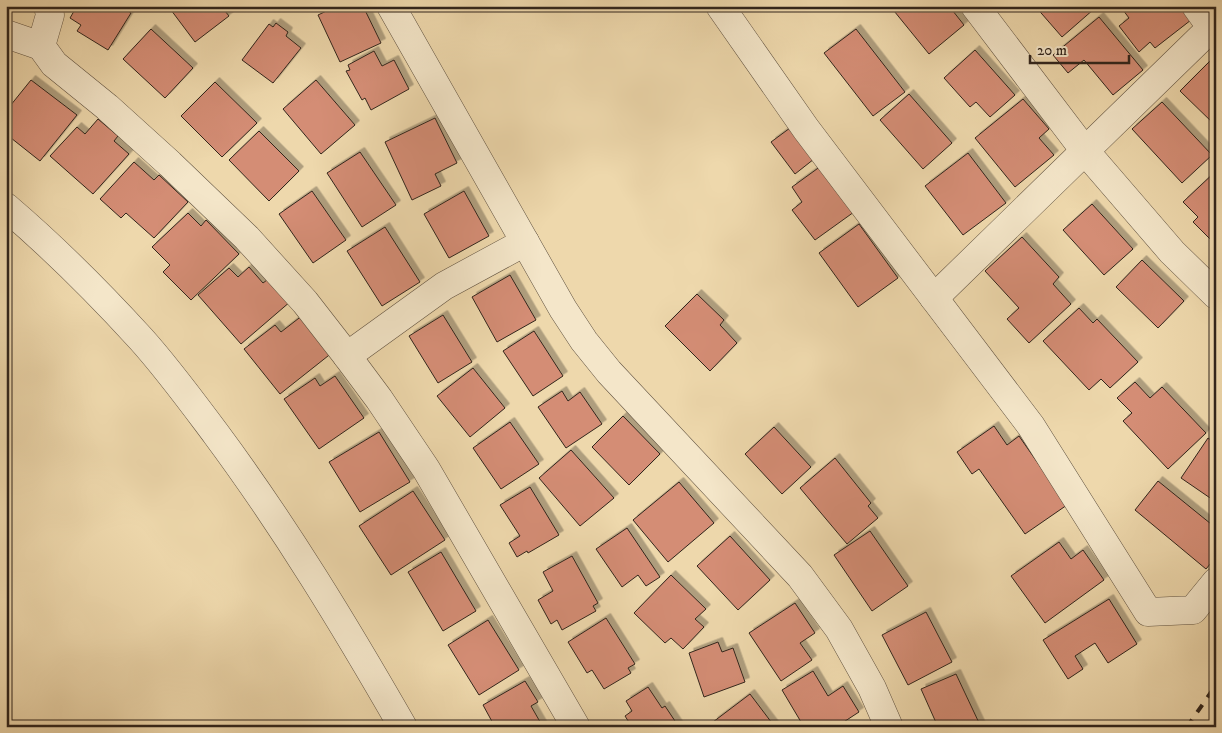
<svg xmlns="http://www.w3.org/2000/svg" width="1222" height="733" viewBox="0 0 1222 733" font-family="'IM FELL DW Pica',serif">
<defs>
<filter id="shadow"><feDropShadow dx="4.5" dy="-4.5" stdDeviation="0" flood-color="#0004"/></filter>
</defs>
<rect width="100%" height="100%" fill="#eed8ac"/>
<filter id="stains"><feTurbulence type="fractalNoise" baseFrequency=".004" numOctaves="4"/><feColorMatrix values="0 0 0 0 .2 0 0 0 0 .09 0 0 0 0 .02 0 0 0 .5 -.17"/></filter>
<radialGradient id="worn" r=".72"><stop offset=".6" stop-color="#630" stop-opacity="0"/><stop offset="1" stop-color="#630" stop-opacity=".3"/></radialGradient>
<g fill="#d48d75" stroke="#31251c" filter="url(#shadow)">
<path d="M 77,6 L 121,6 L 131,13 L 108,50 L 77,31 L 81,25 L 70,18 Z"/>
<path d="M 168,6 L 221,6 L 229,16 L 195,42 Z"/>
<path d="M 337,6 L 363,6 L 381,43 L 340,62 L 318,15 Z"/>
<path d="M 890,6 L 949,6 L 964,25 L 929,54 Z"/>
<path d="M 1035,6 L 1091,6 L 1094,9 L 1062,37 Z"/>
<path d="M 1120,6 L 1179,6 L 1191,20 L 1155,48 L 1150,42 L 1139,52 L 1119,26 L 1129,18 Z"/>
<path d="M 1099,17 L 1143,70 L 1113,95 L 1084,60 L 1068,73 L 1053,55 Z"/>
<path d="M 276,23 L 288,32 L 286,36 L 301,48 L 273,83 L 242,60 L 269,24 L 273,27 Z"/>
<path d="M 151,29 L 193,68 L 165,98 L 123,59 Z"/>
<path d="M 856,29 L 905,92 L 873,116 L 824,53 Z"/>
<path d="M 975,50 L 1015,95 L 990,117 L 976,102 L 970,107 L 944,78 Z"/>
<path d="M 374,51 L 382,66 L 394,60 L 409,89 L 371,110 L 365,98 L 362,100 L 346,71 L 350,70 L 348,65 Z"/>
<path d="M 1214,57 L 1216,59 L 1216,126 L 1180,91 Z"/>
<path d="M 31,80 L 77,115 L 40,161 L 6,134 L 6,111 Z"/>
<path d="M 316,80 L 355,125 L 321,154 L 283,109 Z"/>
<path d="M 215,82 L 257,123 L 222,157 L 181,116 Z"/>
<path d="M 909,94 L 952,143 L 923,169 L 880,120 Z"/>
<path d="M 1023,99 L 1049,129 L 1039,138 L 1054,155 L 1015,187 L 975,138 Z"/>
<path d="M 1162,102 L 1212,155 L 1182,183 L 1132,129 Z"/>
<path d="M 435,118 L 457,163 L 435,174 L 441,186 L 412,200 L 385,142 Z"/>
<path d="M 98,119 L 118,136 L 114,141 L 129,154 L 93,194 L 50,156 L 77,127 L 85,134 Z"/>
<path d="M 790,128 L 814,159 L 795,174 L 771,142 Z"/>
<path d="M 259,131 L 299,171 L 269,201 L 229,160 Z"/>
<path d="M 360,152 L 396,205 L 362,227 L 327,173 Z"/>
<path d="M 968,153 L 1006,203 L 963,235 L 925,186 Z"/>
<path d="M 134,162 L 154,180 L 159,175 L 188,202 L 154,238 L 126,213 L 121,218 L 100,199 Z"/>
<path d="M 821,166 L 854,212 L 815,240 L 792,210 L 802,202 L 792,187 Z"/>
<path d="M 1216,171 L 1216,237 L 1212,241 L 1193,222 L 1198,217 L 1183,202 Z"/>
<path d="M 312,191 L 346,240 L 313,263 L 279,214 Z"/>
<path d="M 464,191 L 489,236 L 449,258 L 424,214 Z"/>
<path d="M 1092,204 L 1133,249 L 1104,275 L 1063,230 Z"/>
<path d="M 188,213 L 201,226 L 206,220 L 239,254 L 191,300 L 163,272 L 170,265 L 152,247 Z"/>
<path d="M 859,224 L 898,278 L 858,307 L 819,253 Z"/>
<path d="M 385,227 L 420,282 L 382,306 L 347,251 Z"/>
<path d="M 1022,237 L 1059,277 L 1053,284 L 1071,304 L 1029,343 L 1007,319 L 1019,308 L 985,271 Z"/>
<path d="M 1142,260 L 1184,301 L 1158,328 L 1116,287 Z"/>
<path d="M 249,267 L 263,283 L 271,277 L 291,301 L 241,344 L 198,295 L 229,268 L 238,277 Z"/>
<path d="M 510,275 L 536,320 L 497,342 L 472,297 Z"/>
<path d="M 697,294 L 724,320 L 720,325 L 737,343 L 710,371 L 665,326 Z"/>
<path d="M 1079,308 L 1093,323 L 1097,319 L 1138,362 L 1110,388 L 1101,379 L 1089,390 L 1043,341 Z"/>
<path d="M 303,315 L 333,352 L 280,394 L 244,349 L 275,325 L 281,332 Z"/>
<path d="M 443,315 L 472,362 L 438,383 L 409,336 Z"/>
<path d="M 534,331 L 563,376 L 533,396 L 503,351 Z"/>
<path d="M 473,368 L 505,408 L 470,437 L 437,396 Z"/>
<path d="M 335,376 L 364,418 L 319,449 L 284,399 L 315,378 L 320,386 Z"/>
<path d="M 1135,382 L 1150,398 L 1162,387 L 1206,433 L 1168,469 L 1123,421 L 1132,413 L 1117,398 Z"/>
<path d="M 562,391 L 568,401 L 580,392 L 602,424 L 566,448 L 538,407 Z"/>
<path d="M 623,416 L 660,454 L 629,485 L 592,447 Z"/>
<path d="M 510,422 L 539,464 L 501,489 L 473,448 Z"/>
<path d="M 994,426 L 1007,445 L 1019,436 L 1067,505 L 1025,534 L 979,469 L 972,474 L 957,452 Z"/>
<path d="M 774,427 L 811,467 L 782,494 L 745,454 Z"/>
<path d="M 379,432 L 410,482 L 360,512 L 329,462 Z"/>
<path d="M 1208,438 L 1216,444 L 1216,502 L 1181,478 Z"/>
<path d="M 571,450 L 614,498 L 580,526 L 539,478 Z"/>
<path d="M 835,458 L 871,503 L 868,506 L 878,518 L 847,544 L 800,488 Z"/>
<path d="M 1158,481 L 1216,528 L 1216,557 L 1206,569 L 1135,510 Z"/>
<path d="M 679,482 L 714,523 L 668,562 L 633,520 Z"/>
<path d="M 530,487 L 559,535 L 528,553 L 527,551 L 517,557 L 509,543 L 520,536 L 500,505 Z"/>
<path d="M 413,491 L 445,540 L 391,575 L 359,526 Z"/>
<path d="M 627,528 L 660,577 L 646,586 L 638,575 L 622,587 L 596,549 Z"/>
<path d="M 870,531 L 908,586 L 872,611 L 834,555 Z"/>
<path d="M 730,536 L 770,580 L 738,610 L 697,566 Z"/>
<path d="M 1059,542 L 1071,559 L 1083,550 L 1104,580 L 1045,623 L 1011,576 Z"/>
<path d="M 441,552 L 476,611 L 443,631 L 408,572 Z"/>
<path d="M 572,556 L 598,603 L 593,606 L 596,611 L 562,630 L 557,620 L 551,624 L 538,600 L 553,591 L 543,572 Z"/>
<path d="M 671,575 L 706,609 L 695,619 L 704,627 L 683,649 L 671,638 L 665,643 L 634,613 Z"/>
<path d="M 1109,599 L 1137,644 L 1108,663 L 1095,643 L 1075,656 L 1083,669 L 1068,679 L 1043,640 Z"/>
<path d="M 795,603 L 815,633 L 800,643 L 812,660 L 781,681 L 749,633 Z"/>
<path d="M 926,612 L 952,662 L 908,685 L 882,635 Z"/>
<path d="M 606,618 L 635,664 L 628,668 L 631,673 L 604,689 L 592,670 L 587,673 L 568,642 Z"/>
<path d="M 488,620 L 519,670 L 479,695 L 448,645 Z"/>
<path d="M 718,642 L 722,652 L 733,648 L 745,682 L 704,697 L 689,653 Z"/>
<path d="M 813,671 L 828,696 L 843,686 L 859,712 L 836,727 L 804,727 L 782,690 Z"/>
<path d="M 956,674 L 981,727 L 938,727 L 921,689 Z"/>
<path d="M 525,681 L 538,702 L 531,706 L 543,727 L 495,727 L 483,705 Z"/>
<path d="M 648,687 L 662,708 L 665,706 L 679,727 L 632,727 L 625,716 L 632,711 L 626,701 Z"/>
<path d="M 750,694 L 775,727 L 716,727 L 713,722 Z"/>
</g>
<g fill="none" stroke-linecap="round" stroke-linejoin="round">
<defs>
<g id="minor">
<path d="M 48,6 L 50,15 L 41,46 L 54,64 L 107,107 L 170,164 L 247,238 L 305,302 L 347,356 L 379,399 L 426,469 L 576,727"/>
<path d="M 391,6 L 563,309 L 584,341 L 609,372 L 800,576 L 839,629 L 872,688 L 889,727"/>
<path d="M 720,6 L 806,129 L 1031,426 L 1148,612 L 1193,610 L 1216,582"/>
<path d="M 975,6 L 1085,151 L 1172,252 L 1216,295"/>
<path d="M 1196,6 L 1216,34"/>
<path d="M 6,34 L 41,46"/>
<path d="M 6,207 C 54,248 99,293 141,339 C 168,369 192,402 216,434 C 285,527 345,626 403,727"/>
<path d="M 934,298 L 1210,29"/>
<path d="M 347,356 L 444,286 L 525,242"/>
</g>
</defs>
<use href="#minor" stroke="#605240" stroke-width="29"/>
<use href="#minor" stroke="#f4e6c9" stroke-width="28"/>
<path stroke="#31251c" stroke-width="4" stroke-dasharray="9 9" stroke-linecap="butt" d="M 1187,727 L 1216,685"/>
</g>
<rect width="1222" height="733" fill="none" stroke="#eed8ac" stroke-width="25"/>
<rect x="8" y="8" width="1207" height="718" fill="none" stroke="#31251c" stroke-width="2.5"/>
<rect x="12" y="12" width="1197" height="708" fill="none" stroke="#31251c"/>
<path d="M1030 55v8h99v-8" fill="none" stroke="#31251c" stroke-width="2.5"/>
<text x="1037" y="55" font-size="15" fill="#31251c" stroke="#f4e6c9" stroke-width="4" paint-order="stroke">20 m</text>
<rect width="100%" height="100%" filter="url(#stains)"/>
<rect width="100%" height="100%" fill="url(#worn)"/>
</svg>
